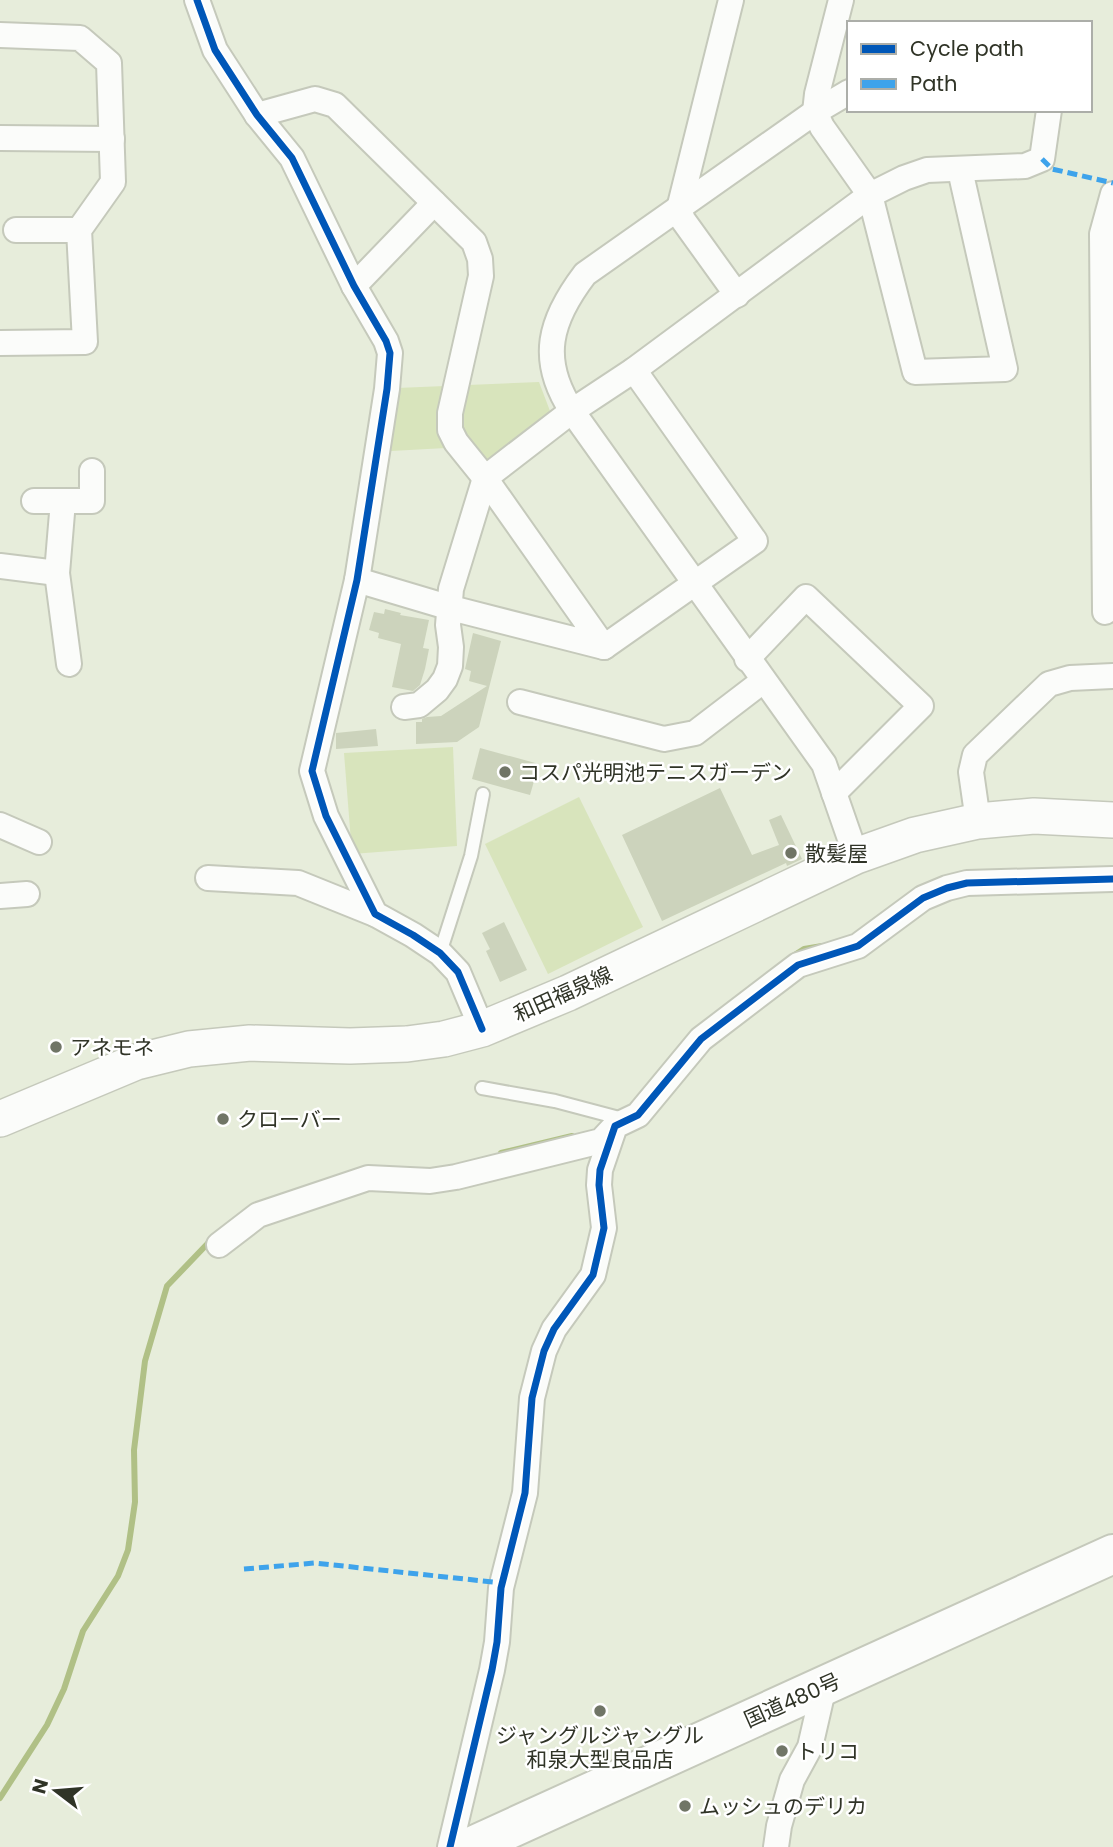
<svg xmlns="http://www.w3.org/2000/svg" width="1113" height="1847" viewBox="0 0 1113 1847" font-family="Poppins,'Noto Sans JP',sans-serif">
<rect width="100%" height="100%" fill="#e7eddb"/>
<g fill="#d8e4bc">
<path d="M 539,382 L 550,411 L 548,421 L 490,460 L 484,459 C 458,427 459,425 468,385 Z"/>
<path d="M 445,386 L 446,448 L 391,451 L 395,423 L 397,388 Z"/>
<path d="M 453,747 L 457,846 L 352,854 L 344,753 Z"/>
<path d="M 579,797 L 643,927 L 548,974 L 485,844 Z"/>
</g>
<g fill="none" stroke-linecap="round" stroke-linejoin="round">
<g stroke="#b0c086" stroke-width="6">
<path d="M 793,956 L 804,949 L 822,946"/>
<path d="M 501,1153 L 572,1136"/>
<path d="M 0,1798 L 47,1725 L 64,1689 L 83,1631 L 118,1576 L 128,1550 L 135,1502 L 134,1450 L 145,1361 L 167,1286 L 212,1239"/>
</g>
</g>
<g fill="#ccd3bc">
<path d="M 385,609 L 401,613 L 400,615 L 429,620 L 423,648 L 429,649 L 425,669 L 420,685 L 413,691 L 392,687 L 401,644 L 378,638 L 379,633 L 369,630 L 374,612 L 384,614 Z"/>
<path d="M 473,633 L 501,641 L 479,727 L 457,742 L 416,744 L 416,722 L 422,722 L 422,719 L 427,717 L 441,716 L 487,686 L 469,681 L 471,671 L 465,669 Z"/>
<path d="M 376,729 L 378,746 L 336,749 L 336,733 Z"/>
<path d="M 480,748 L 539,764 L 530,795 L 472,779 Z"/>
<path d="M 720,788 L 752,855 L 779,845 L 769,820 L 781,815 L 802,859 L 787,866 L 786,863 L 662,921 L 622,835 Z"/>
<path d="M 504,922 L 527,970 L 500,982 L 486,951 L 490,949 L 482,933 Z"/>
</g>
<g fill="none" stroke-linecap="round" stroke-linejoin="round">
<defs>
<g id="service">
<path d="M 440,953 L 471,856 L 483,794"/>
<path d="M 482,1088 L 555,1101 L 623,1119"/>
</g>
<g id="minor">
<path d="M 197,0 L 215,50 L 257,115 L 292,158 L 354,286 L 386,341 L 390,353 L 387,389 L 357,580 L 312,771 L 326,816 L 375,914 L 413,935 L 440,953 L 458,972 L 482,1029"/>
<path d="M 731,0 L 679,209 L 683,220 L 737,295"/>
<path d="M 841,0 L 817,94 L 815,112 L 822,127 L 870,195 L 915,372 L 1005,369 L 960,170"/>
<path d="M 0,35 L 80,38 L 109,63 L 113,182 L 79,230 L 85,342 L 0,343"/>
<path d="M 849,92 L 815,112 L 585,274 C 550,320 538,359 572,411 L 824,764 L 856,856"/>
<path d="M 257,115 L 315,99 L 335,105 L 474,242 L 480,259 L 481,276 L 450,413 L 450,430 L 456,442 L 485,478 L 604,647 L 451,608 L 357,580"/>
<path d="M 0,138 L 112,139"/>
<path d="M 16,230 L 79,230"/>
<path d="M 354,286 L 434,203"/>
<path d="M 34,501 L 92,501 L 92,471"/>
<path d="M 63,501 L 57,573 L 69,664"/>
<path d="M 0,566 L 57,573"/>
<path d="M 1105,612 L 1102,234 L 1113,194"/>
<path d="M 604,647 L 755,541 L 634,370"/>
<path d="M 747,659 L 806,597 L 921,706 L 834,793"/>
<path d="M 520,702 L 664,739 L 695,733 L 763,681"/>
<path d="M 404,707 L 419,705 L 437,690 L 445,679 L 450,666 L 451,647 L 448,625 L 451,589 L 485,478 L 572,411 L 634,370 L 870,195 L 904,178 L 927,170 L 1025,166 L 1042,159 L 1049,110"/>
<path d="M 978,821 L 971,772 L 975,755 L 1049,684 L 1070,678 L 1113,676"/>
<path d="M 0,825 L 39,842"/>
<path d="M 208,878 L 298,883 L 375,914"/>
<path d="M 0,896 L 27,894"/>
<path d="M 219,1245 L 258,1215 L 368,1178 L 430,1181 L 456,1177 L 601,1141 L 615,1126"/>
<path d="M 450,1847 L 492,1670 L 497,1642 L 501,1588 L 525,1493 L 532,1398 L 544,1351 L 554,1329 L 593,1275 L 604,1228 L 599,1185 L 600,1170 L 615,1126 L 638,1115 L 701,1039 L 798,965 L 858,946 L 923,898 L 947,888 L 967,883 L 1113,879"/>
<path d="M 776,1847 L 779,1826 L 792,1780 L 810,1747 L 824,1686"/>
</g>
<path id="secondary" d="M 0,1119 L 136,1062 L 189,1049 L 250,1043 L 350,1046 L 407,1044 L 444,1039 L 482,1029 L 568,993 L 856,856 L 915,835 L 978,821 L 1034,816 L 1113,820"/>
<path id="trunk" d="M 470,1847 L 1113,1554"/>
</defs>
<use href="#service" stroke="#c5c9bb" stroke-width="16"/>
<use href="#minor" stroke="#c5c9bb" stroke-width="28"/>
<use href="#secondary" stroke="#c5c9bb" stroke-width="38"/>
<use href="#trunk" stroke="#c5c9bb" stroke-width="42"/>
<use href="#service" stroke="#fbfcfa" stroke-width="12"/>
<use href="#minor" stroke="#fbfcfa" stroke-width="24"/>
<use href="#secondary" stroke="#fbfcfa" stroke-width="35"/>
<use href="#trunk" stroke="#fbfcfa" stroke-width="38"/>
<g stroke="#3ea3eb" stroke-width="5" stroke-dasharray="10 5" stroke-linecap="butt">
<path d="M 1042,159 L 1052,169 L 1113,183"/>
<path d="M 244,1569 L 315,1563 L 502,1583"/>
</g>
<defs>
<g id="cycleway">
<path d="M 197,0 L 215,50 L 257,115 L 292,158 L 354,286 L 386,341 L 390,353 L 387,389 L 357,580 L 312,771 L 326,816 L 375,914 L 413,935 L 440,953 L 458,972 L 482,1029"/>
<path d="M 450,1847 L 492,1670 L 497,1642 L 501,1588 L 525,1493 L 532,1398 L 544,1351 L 554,1329 L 593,1275 L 604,1228 L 599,1185 L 600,1170 L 615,1126 L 638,1115 L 701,1039 L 798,965 L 858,946 L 923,898 L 947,888 L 967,883 L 1113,879"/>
</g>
</defs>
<use href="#cycleway" stroke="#fff" stroke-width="11"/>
<use href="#cycleway" stroke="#0057b8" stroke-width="7"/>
</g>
<g fill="#707566" stroke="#fff" stroke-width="2.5">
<circle cx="505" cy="772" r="7"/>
<circle cx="791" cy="853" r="7"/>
<circle cx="56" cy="1047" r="7"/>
<circle cx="223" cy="1119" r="7"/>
<circle cx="600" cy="1711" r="7"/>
<circle cx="782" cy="1751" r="7"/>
<circle cx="685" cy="1806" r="7"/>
</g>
<g text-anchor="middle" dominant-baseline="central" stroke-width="5" stroke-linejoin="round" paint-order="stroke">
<g font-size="21" fill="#303427" stroke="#fff" text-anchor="start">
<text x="519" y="772">コスパ光明池テニスガーデン</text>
<text x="805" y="853">散髪屋</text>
<text x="70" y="1047">アネモネ</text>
<text x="237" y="1119">クローバー</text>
<text x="600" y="1735" text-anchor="middle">ジャングルジャングル<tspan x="600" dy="24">和泉大型良品店</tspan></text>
<text x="796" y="1751">トリコ</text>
<text x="699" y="1806">ムッシュのデリカ</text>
</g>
<g font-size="21" fill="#303427" stroke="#fff">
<text transform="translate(563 994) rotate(-24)">和田福泉線</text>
<text transform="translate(792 1700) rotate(-24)">国道480号</text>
</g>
</g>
<rect x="847" y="21" width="245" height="91" fill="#ffffff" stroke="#acaea9" stroke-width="2"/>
<rect x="861" y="44" width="35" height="10" fill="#0057b8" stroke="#acaea9" stroke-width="2"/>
<text x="910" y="56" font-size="21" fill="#303427">Cycle path</text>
<rect x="861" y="79" width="35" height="10" fill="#3ea3eb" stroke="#acaea9" stroke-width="2"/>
<text x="910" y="91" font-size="21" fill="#303427">Path</text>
<g transform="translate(56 1791) rotate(286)" stroke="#ffffff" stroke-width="5" paint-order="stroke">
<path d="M0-5L12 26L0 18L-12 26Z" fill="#303427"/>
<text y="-10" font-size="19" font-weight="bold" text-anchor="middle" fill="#303427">N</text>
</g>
</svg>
